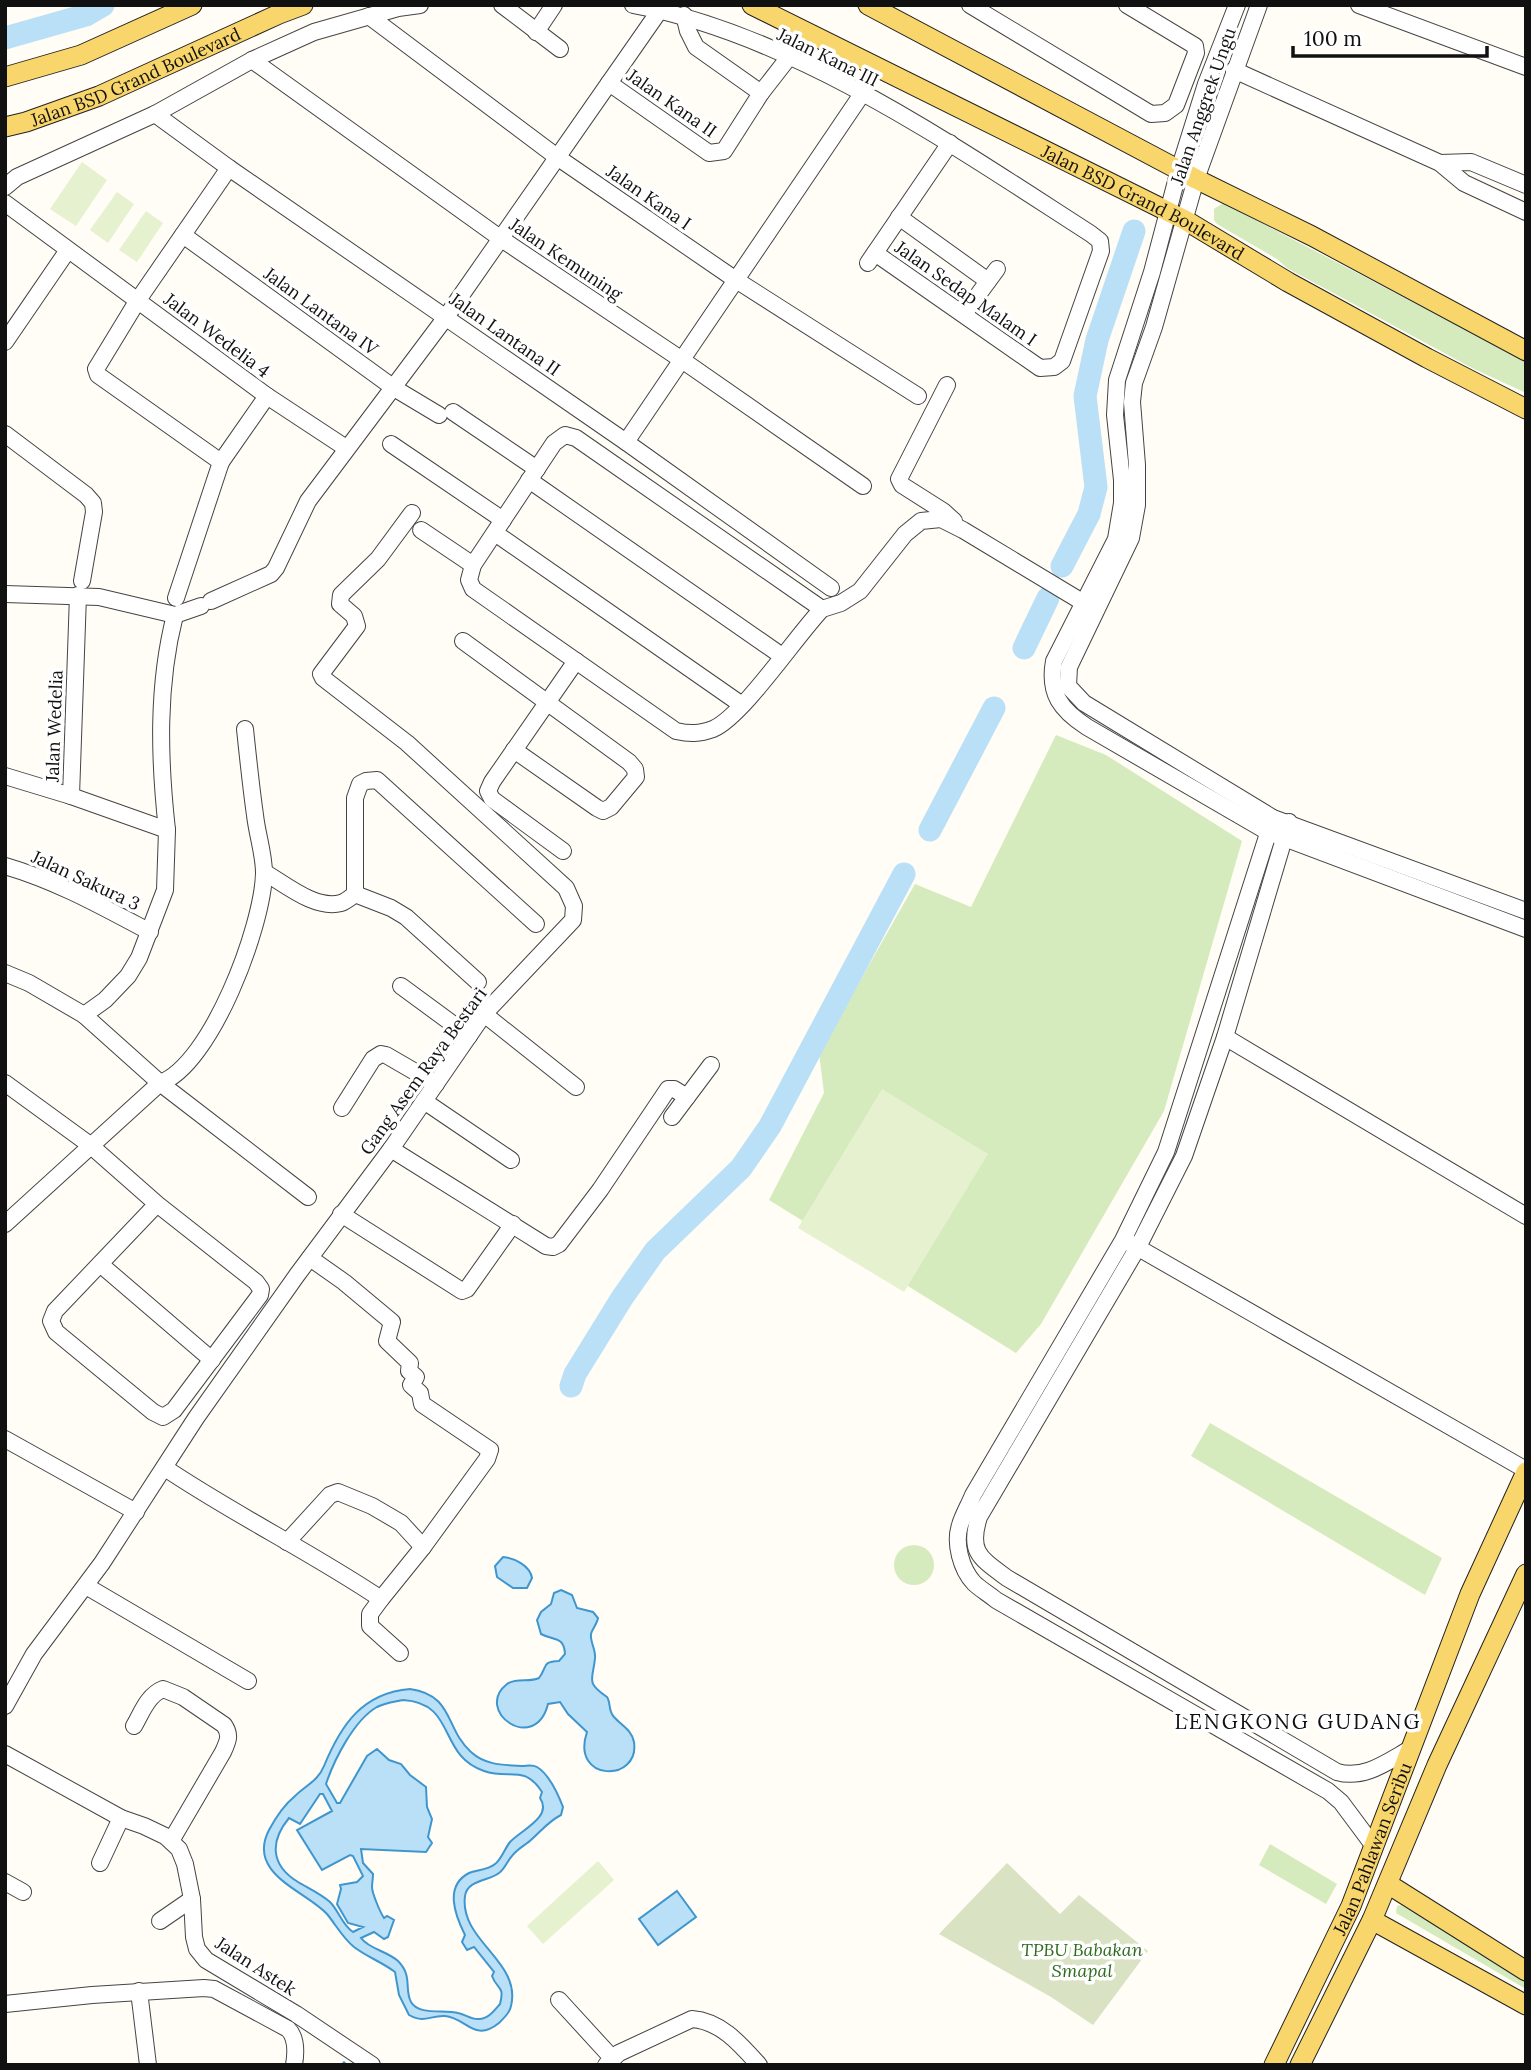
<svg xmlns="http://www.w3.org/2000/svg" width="1531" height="2070" viewBox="0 0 1531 2070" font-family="Lora,serif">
<rect width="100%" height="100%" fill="#fffdf5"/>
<g fill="#d5ebbd">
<path d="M 1223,203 L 1526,361 L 1526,393 L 1472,368 L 1287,268 L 1277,259 L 1217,224 L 1214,220 L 1214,209 Z"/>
<path d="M 1056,735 L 1106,755 L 1242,841 L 1164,1111 L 1041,1324 L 1016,1353 L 769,1200 L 824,1093 L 819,1053 L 915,884 L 971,907 Z"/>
<path d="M 1210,1423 L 1442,1558 L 1425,1595 L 1191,1456 Z"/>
<circle cx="914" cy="1565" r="20"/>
<path d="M 1270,1844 L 1337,1884 L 1326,1904 L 1259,1865 Z"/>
<path d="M 1401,1905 L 1526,1978 L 1526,1989 L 1396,1913 L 1397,1906 Z"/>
</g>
<path fill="#d9e3c4" d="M 1007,1863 L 1060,1914 L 1079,1895 L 1148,1951 L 1093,2025 L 1051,1997 L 939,1934 Z"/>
<g fill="#e6f2cf">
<path d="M 82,162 L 107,180 L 76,226 L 50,209 Z"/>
<path d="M 117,192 L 134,204 L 108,243 L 90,230 Z"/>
<path d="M 146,211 L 163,223 L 137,262 L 119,250 Z"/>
<path d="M 882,1089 L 988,1154 L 904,1292 L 798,1228 Z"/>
<path d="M 598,1861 L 614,1880 L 543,1944 L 527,1926 Z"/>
</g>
<g fill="#b9e0f7" stroke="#3f96cf" stroke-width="2" fill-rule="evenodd">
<path d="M 503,1557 C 515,1558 530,1566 532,1578 L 527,1588 L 513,1588 L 497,1577 L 495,1566 Z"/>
<path d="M 561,1590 L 572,1595 L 577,1608 L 593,1612 L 598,1618 C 597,1624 592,1629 591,1634 C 590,1642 596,1650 595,1658 C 593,1680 585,1682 607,1697 C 611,1703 608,1711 614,1717 C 621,1725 632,1730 634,1742 C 640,1783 570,1782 587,1732 L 568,1714 L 560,1702 L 548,1704 C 535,1755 473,1711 507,1684 C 517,1677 529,1683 539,1678 C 548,1666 541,1662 559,1661 L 565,1654 C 564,1636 554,1641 541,1634 L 537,1620 L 541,1612 L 551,1604 L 554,1593 Z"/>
<path d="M 410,1689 C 454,1695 445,1729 471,1752 C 485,1765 503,1765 521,1766 C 527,1766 532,1764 537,1767 C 550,1775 558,1794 563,1807 L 561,1815 C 549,1821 542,1830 532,1839 C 526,1845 518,1848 512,1856 C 507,1861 505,1869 499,1873 C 489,1881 467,1880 465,1896 C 459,1941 522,1961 511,2006 C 510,2013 504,2018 499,2023 C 474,2043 467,2018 445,2016 C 430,2015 425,2024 409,2015 L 399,1995 L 395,1972 C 382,1962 367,1957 354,1947 C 342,1937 336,1925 327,1914 C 306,1891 246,1874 269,1830 C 276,1817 284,1805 295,1796 C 306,1785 318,1781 324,1766 C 341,1725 362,1693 410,1689 ZM 403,1700 C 457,1703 437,1755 484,1771 C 510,1780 524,1764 542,1792 L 540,1798 C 553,1817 521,1830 510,1842 C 505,1848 501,1860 495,1864 C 488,1870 477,1870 469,1873 C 444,1886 455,1915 465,1935 L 462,1942 L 467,1950 L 474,1947 L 494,1972 L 492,1976 C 497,1990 505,1985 500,2004 C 494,2011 488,2019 479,2019 C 471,2020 465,2014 458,2013 C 445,2009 419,2016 411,2002 C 404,1989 413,1976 398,1961 C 387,1951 369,1949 361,1938 L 374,1932 L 384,1939 L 388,1937 L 394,1920 L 387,1916 L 384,1918 C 380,1912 372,1893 372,1887 C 372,1883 373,1879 373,1874 L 363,1863 L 361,1849 L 426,1852 L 432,1843 L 428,1837 L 432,1819 L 427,1807 L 426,1787 L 410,1775 L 401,1764 L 389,1760 L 377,1749 L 367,1756 L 340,1803 L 337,1803 L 326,1784 C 334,1760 354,1720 377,1707 C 385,1703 394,1702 403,1700 ZM 320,1794 L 323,1794 L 332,1811 L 297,1830 L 322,1870 L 350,1855 L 353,1856 L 363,1876 L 357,1882 L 340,1885 L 341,1889 L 337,1904 L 348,1923 L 363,1927 L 353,1932 C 342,1925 339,1911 330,1902 C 321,1894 308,1888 298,1882 C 270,1865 270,1841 289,1818 L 300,1824 Z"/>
<path d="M 677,1891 L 696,1917 L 658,1945 L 639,1919 Z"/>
</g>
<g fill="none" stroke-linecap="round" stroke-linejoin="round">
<path stroke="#3f96cf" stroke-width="3.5" d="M 344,2065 L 344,2063"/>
<g stroke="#b9e0f7" stroke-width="23">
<path d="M 5,38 L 86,15 L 103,5"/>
<path d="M 1062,566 L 1089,514 L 1096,487 L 1085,396 L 1097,340 L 1134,231"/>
<path d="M 1024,648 L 1048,598"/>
<path d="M 930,830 L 994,708"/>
<path d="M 571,1386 L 575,1374 L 622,1298 L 655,1251 L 741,1168 L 770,1126 L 904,874"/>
</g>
<defs>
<g id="minor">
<path d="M 502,5 L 560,49"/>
<path d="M 633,5 C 795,35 954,146 1091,234 L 1100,241 L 1101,251 L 1062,361 L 1054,367 L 1040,368 L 875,253"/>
<path d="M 970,5 L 1151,114 L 1165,113 L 1176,105 L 1196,53 L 1195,46 L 1127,5"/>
<path d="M 1237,5 L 1206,84 L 1179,170 L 1152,272 L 1117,380 L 1115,415 L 1122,480 L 1122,503 L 1116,539 L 1054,661 C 1048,694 1061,710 1087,727 L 1268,832 L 1526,929"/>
<path d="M 1259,5 L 1196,179 L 1154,327 L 1134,383 L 1132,402 L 1137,465 L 1137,505 L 1131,538 L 1069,667 L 1068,686 L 1084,703 L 1273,818 L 1526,911"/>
<path d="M 1359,5 L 1526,67"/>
<path d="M 684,15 L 688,31 L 696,47 L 761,93"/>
<path d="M 369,16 L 557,157 L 736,280 L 918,396"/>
<path d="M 536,32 L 554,5"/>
<path d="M 252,60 L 500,238 L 682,360 L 863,486"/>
<path d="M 1234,70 L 1440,163 L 1464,183 L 1526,212"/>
<path d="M 609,83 L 709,153 L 724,151 L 761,93 L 789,57"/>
<path d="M 155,114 L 229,168 L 626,442 L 831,588"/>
<path d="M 1440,163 L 1471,162 L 1526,185"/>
<path d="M 5,187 L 17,177 L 155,114 L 252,60 L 314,32 L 398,8 L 420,5"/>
<path d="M 5,203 L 267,396 L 346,448"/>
<path d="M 899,217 L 988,281"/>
<path d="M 183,235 L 394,388 L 439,415"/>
<path d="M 868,263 L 950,143"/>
<path d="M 964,314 L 997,269"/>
<path d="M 5,342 L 68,250"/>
<path d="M 947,385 L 899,479 L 902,485 L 943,511 L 954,521"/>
<path d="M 453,412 L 537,469"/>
<path d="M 5,434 L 86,495 L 93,503 L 94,512 L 82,581"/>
<path d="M 626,442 L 862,94"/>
<path d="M 391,444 L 503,520"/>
<path d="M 221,462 L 267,396"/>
<path d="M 529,480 L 782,656"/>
<path d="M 421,530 L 473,565"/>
<path d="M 495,533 L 742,705"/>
<path d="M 5,594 L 99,597 L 175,615 L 201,606"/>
<path d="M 78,595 L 71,796 L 167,830 L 165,890 L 139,958 L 128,976 L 105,1000 L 84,1015"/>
<path d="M 176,598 L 221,462 L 98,375 L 96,369 L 138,300 L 229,168"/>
<path d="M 211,601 L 271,574 L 276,568 L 308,501 L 446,317 L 660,10"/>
<path d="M 822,609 L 576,438 L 565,435 L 554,443 L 473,565 L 469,580 L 473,589 L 676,731 C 690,734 699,734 713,729 C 743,716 796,636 822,609 L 841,603 L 860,591 L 905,534 L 921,521 L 941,519 L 963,530 L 1084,603"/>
<path d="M 463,641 L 629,762 L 635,769 L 636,777 L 611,807 L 603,811 L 597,808 L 514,750"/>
<path d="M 5,776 L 71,796"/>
<path d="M 1273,818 L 1166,1152 L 1123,1240 L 973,1495 C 969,1505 963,1515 960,1525 C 954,1543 961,1569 974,1583 C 980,1589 989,1594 996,1600 L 1328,1791 L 1341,1802 L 1373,1845"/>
<path d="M 1289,822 L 1225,1037 L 1184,1156 L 1138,1247 L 979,1517 C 968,1552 980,1558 1007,1578 L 1337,1772 C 1365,1780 1388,1761 1412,1748"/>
<path d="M 167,830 C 159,758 157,685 175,615"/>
<path d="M 563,851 L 492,799 L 488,791 L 492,782 L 576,661"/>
<path d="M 5,866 C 57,881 103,907 150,932"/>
<path d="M 264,872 C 285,884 315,910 341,903 C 345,902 351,897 355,894"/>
<path d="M 5,973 L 29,983 L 84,1015 L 160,1083 L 308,1197"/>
<path d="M 478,982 L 406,917 L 391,908 L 355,894 L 355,798 L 360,784 L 366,781 L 377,780 L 536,924"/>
<path d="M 401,986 L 469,1036"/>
<path d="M 484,1014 L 576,1087"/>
<path d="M 1225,1037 L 1526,1216"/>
<path d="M 5,1083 L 90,1145 L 157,1204 L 256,1282 L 261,1289 L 260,1295 L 174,1410 L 163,1417 L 153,1412 L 56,1332 L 51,1321 L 55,1311 L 157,1204"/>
<path d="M 424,1101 L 511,1160"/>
<path d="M 342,1108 L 373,1059 L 381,1054 L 386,1055 L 436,1084"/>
<path d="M 672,1117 L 711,1065"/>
<path d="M 391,1149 L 546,1246 L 553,1247 L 559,1244 L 600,1190 L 668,1089 L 674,1089 L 687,1097"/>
<path d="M 341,1214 L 462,1291 L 467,1289 L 513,1224"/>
<path d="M 5,1224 L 160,1083 C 211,1065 263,926 264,873 C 264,854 257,834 255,815 C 251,787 248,758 245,729"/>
<path d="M 1128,1242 L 1526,1470"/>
<path d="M 100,1264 L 212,1360"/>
<path d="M 5,1439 L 136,1512"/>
<path d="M 165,1468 C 235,1515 311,1552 381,1599 L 423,1547 L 487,1459 L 490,1450 L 422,1404 L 420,1393 L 411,1385 L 416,1377 L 409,1371 L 410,1363 L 387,1341 L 392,1322 L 344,1282 L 310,1258"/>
<path d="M 287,1542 L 330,1495 L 338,1492 L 372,1506 L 401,1523 L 423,1547"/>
<path d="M 86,1586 L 248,1681"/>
<path d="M 381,1599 L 370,1614 L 370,1626 L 400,1653"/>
<path d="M 5,1706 L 34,1654 L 102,1563 L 196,1418 L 297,1275 L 391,1149 L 484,1014 L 573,920 L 574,906 L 566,888 L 407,743 L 323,678 L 321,674 L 357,626 L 354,616 L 340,604 L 341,595 L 378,559 L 412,513"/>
<path d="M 134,1726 C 142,1712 148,1695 163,1689 L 183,1697 L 224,1725 C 231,1735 228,1741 223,1752 L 171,1841"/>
<path d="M 5,1754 L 121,1818 L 144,1826 L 165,1836 L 179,1849 L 185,1864 L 192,1899 L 194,1937 L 197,1949 L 206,1960 L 296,2014 L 372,2065"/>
<path d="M 100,1863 L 121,1818"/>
<path d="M 5,1882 L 23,1892"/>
<path d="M 160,1921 L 192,1899"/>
<path d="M 139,1991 L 148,2065"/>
<path d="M 559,2000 L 613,2059"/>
<path d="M 5,2004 L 92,1995 L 204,1988 L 214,1989 L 288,2029 C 297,2038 296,2053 294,2065"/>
<path d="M 606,2065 L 619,2053 L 692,2019 C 721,2021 741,2045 759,2065"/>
</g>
<g id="major">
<path id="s1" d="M 752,5 L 1185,220 L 1288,282 L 1427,358 L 1526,409"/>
<path d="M 868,5 L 1196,179 L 1312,236 L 1526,351"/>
<path d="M 5,77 L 81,55 L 192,5"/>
<path id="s2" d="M 5,127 L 26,122 L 99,96 L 279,14 L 303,5"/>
<path d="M 1388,1884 L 1526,1971"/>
<path d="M 1372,1920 L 1526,2005"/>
<path id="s3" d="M 1274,2065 L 1351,1906 L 1470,1594 L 1526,1472"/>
<path d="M 1300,2065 L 1372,1920 L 1437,1765 L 1526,1574"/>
</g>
</defs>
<use href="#minor" stroke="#444" stroke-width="18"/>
<use href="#major" stroke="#222" stroke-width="21"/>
<use href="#minor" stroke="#fff" stroke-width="16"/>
<use href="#major" stroke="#f9d66b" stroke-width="19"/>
</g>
<g text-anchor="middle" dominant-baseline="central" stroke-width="7" stroke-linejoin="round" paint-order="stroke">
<g font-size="18" fill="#111" stroke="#fff">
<text transform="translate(828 57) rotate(26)">Jalan Kana III</text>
<text stroke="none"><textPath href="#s2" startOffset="140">Jalan BSD Grand Boulevard</textPath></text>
<text transform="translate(672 103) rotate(35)">Jalan Kana II</text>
<text transform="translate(1203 106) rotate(-71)">Jalan Anggrek Ungu</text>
<text transform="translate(649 197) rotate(35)">Jalan Kana I</text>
<text stroke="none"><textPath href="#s1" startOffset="438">Jalan BSD Grand Boulevard</textPath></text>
<text transform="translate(566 259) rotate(34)">Jalan Kemuning</text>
<text transform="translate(966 293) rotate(35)">Jalan Sedap Malam I</text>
<text transform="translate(321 311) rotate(36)">Jalan Lantana IV</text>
<text transform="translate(505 334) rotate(35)">Jalan Lantana II</text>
<text transform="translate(217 335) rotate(37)">Jalan Wedelia 4</text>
<text transform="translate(54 726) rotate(-88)">Jalan Wedelia</text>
<text transform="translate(86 880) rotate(25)">Jalan Sakura 3</text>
<text transform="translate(423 1071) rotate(-54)">Gang Asem Raya Bestari</text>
<text stroke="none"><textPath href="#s3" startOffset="238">Jalan Pahlawan Seribu</textPath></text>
<text transform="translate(256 1966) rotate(33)">Jalan Astek</text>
</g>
<g font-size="18" font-style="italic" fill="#2f6b1f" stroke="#fff">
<text x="1082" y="1949">TPBU Babakan<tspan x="1082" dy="21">Smapal</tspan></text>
</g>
<g font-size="21" letter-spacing="2" fill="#111" stroke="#fff">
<text x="1298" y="1721">LENGKONG GUDANG</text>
</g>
</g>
<rect width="1531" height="2070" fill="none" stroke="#111111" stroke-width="14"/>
<path d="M1293 46v10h194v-10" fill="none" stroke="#111111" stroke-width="3.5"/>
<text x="1304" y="46" font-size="21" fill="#111111" stroke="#ffffff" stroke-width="5" paint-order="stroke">100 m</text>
</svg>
